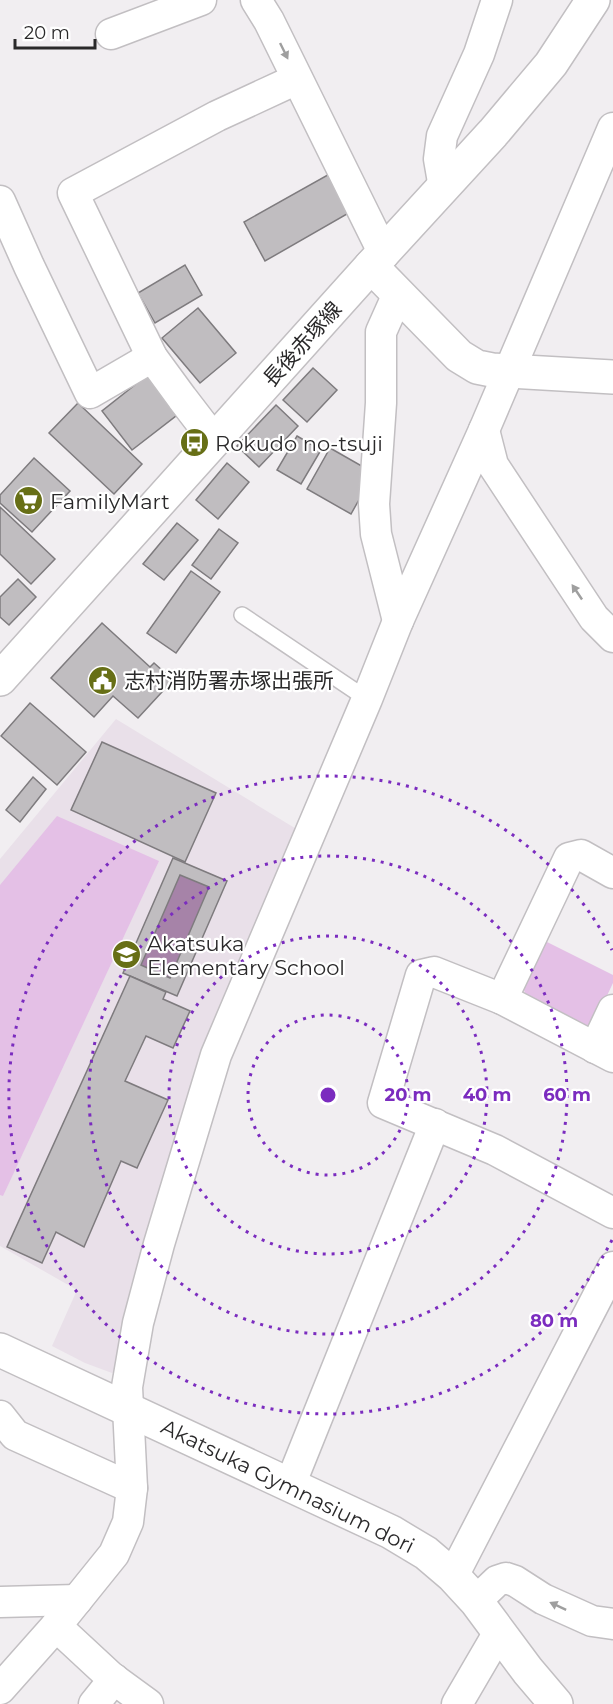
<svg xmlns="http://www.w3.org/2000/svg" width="613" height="1704" viewBox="0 0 613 1704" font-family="Montserrat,'Noto Sans JP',sans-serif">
<rect width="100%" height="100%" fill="#f1eef1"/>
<path fill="#e9e0e9" d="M 116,719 L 303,833 L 123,1366 L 112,1373 L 85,1363 L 52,1346 L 77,1290 L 0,1246 L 0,859 Z"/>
<g fill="#e4c0e6">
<path d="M 57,816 L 159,861 L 3,1196 L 0,1195 L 0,885 Z"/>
<path d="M 543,940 L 613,975 L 613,983 L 595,1021 L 585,1027 L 526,996 L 521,981 Z"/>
</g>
<path fill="#a683a8" d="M 180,875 L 209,887 L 170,978 L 141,965 Z"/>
<g fill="#c0bdc0" stroke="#7e7b7e" stroke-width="1.5" fill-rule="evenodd">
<path d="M 333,172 L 354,210 L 265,261 L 244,222 Z"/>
<path d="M 185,265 L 202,295 L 155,323 L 138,293 Z"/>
<path d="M 198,308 L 236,353 L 200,383 L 162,338 Z"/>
<path d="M 313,368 L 337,390 L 307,422 L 283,400 Z"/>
<path d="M 150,373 L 181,412 L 132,450 L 102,411 Z"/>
<path d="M 78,403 L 142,464 L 114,494 L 49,433 Z"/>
<path d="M 276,405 L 298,426 L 259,467 L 237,446 Z"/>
<path d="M 297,436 L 321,450 L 301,484 L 277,470 Z"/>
<path d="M 330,448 L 374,473 L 351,514 L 307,489 Z"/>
<path d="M 34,458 L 70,491 L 32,532 L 0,503 L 0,495 Z"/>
<path d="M 227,463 L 249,482 L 218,519 L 196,500 Z"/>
<path d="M 0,507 L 55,559 L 31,584 L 0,554 Z"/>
<path d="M 177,523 L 198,540 L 164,580 L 143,564 Z"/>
<path d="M 219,529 L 238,543 L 211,579 L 192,565 Z"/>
<path d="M 191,571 L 220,592 L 176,653 L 147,633 Z"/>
<path d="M 18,579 L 36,597 L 9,625 L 0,617 L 0,597 Z"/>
<path d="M 102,623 L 150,667 L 154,663 L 173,680 L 138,718 L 113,696 L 94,717 L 51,678 Z"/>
<path d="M 30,703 L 86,752 L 57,785 L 1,736 Z"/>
<path d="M 102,742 L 216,793 L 185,862 L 71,810 Z"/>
<path d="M 33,777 L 46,789 L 20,822 L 6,810 Z"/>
<path d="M 173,858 L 227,881 L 177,996 L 123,973 ZM 180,875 L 209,887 L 170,978 L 141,965 Z"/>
<path d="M 130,976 L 166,992 L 163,999 L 190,1011 L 173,1048 L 146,1036 L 125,1081 L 168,1100 L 137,1168 L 121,1161 L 84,1247 L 56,1232 L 42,1263 L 7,1247 Z"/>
</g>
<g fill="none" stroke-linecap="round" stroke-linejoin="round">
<defs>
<path id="lane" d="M 242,615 L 367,699"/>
<g id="street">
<path d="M 256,0 L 269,21 L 384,254"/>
<path d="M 111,34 L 201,0"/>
<path d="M 444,188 L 439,159 L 442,136 L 479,54 L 497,0"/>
<path d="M 0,201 L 29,266 L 90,393 L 152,357"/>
<path d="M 398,294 L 381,332 L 381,403 L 374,504 L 376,534 L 398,621"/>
<path d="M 484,430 L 493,465 L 594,618 L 613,637"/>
<path d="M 215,441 L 182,398 L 152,357 L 73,193 L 217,116 L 297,79"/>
<path d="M 502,999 L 569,858 L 581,855 L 613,873"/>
<path d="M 595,1048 L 613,1010"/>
<path d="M 613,1057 L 502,999 L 434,972 L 421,975 L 383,1103 L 495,1150 L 613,1213"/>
<path d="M 0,1416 L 15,1435 L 132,1488"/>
<path d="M 290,1485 L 435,1124"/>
<path d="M 453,1576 L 613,1267"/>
<path d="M 476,1601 L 497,1581 L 506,1578 L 515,1581 L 543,1599 L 592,1621 L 613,1624"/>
<path d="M 0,1602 L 77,1600"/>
<path d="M 56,1626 L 111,1677 L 148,1704"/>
<path d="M 0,1689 L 56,1626 L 114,1554 L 128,1522 L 132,1488 L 127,1387 L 138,1323 L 159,1244 L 216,1055 L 367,699 L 398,621 L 484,430 L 613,128"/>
<path d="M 94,1704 L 114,1679"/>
<path d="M 457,1704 L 499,1632"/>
</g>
<g id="secondary">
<path d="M 371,266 L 459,356 L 477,367 L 492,370 L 613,377"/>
<path d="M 0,679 L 371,266 L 493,133 L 551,64 L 593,0"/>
<path d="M 0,1350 L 391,1532 L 426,1553 L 453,1576 L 476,1601 L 528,1671 L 556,1704"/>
</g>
</defs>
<use href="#lane" stroke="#c2bfc2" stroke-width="18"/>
<use href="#street" stroke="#c2bfc2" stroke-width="33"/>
<use href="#secondary" stroke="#c2bfc2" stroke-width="36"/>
<use href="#lane" stroke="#fff" stroke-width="15"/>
<use href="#street" stroke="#fff" stroke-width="30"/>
<use href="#secondary" stroke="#fff" stroke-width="33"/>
</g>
<defs><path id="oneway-solid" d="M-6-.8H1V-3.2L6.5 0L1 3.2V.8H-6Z" transform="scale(1.5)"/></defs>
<g fill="#9f9f9f">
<use href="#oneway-solid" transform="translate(284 51) rotate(64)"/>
<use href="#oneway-solid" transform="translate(577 592) rotate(-124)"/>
<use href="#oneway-solid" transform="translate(558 1606) rotate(-155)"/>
</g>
<g fill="none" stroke="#7b2cbf" stroke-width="3" stroke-dasharray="3 6">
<circle cx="328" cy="1095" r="80"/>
<circle cx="328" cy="1095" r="159"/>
<circle cx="328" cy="1095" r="239"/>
<path d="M612 1240A319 319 0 1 1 612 950"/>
</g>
<defs>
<symbol id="bus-disc" viewBox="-11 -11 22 22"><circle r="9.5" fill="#676f16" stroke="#fff"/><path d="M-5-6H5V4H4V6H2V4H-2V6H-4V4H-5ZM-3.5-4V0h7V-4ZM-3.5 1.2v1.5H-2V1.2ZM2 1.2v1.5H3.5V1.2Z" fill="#fff"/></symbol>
<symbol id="supermarket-disc" viewBox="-11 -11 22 22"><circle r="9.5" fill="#676f16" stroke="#fff"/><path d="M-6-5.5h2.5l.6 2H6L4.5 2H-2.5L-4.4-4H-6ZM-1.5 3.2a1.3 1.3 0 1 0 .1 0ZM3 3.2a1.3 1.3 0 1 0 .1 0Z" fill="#fff"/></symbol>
<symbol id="civic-disc" viewBox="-11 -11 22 22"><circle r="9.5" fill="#676f16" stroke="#fff"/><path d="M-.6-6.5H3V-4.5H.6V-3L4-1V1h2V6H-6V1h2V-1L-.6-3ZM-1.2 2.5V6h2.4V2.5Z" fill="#fff"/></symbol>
<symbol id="school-disc" viewBox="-11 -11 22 22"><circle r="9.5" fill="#676f16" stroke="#fff"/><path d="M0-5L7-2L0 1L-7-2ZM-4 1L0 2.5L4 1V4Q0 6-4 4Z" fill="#fff"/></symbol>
</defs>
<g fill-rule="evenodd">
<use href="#bus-disc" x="178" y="426" width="33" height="33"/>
<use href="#supermarket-disc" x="12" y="484" width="33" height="33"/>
<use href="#civic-disc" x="86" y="664" width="33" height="33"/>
<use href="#school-disc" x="110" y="938" width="33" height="33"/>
</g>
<g text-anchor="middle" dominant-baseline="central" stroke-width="4.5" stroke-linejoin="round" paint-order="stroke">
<g font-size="21" fill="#2a292a" stroke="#fff">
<text transform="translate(302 344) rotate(-48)">長後赤塚線</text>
<text transform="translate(288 1486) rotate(26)">Akatsuka Gymnasium dori</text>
</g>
<g font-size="21" fill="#2a292a" stroke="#fff" text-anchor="start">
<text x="215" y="443">Rokudo no-tsuji</text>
<text x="50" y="501">FamilyMart</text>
<text x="124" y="680">志村消防署赤塚出張所</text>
<text x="147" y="943">Akatsuka<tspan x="147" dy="24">Elementary School</tspan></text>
</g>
</g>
<circle cx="328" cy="1095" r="9" fill="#7b2cbf" stroke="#fff" stroke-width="3"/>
<g font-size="18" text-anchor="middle" font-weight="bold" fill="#7b2cbf" stroke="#fff" stroke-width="4.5" stroke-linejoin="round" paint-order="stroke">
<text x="408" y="1101">20 m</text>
<text x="487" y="1101">40 m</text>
<text x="567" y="1101">60 m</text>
<text x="554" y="1327">80 m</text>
</g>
<path d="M15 39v9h80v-9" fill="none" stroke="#2a292a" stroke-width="3"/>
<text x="24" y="39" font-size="18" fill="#2a292a" stroke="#ffffff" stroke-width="4.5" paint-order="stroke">20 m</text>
</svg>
